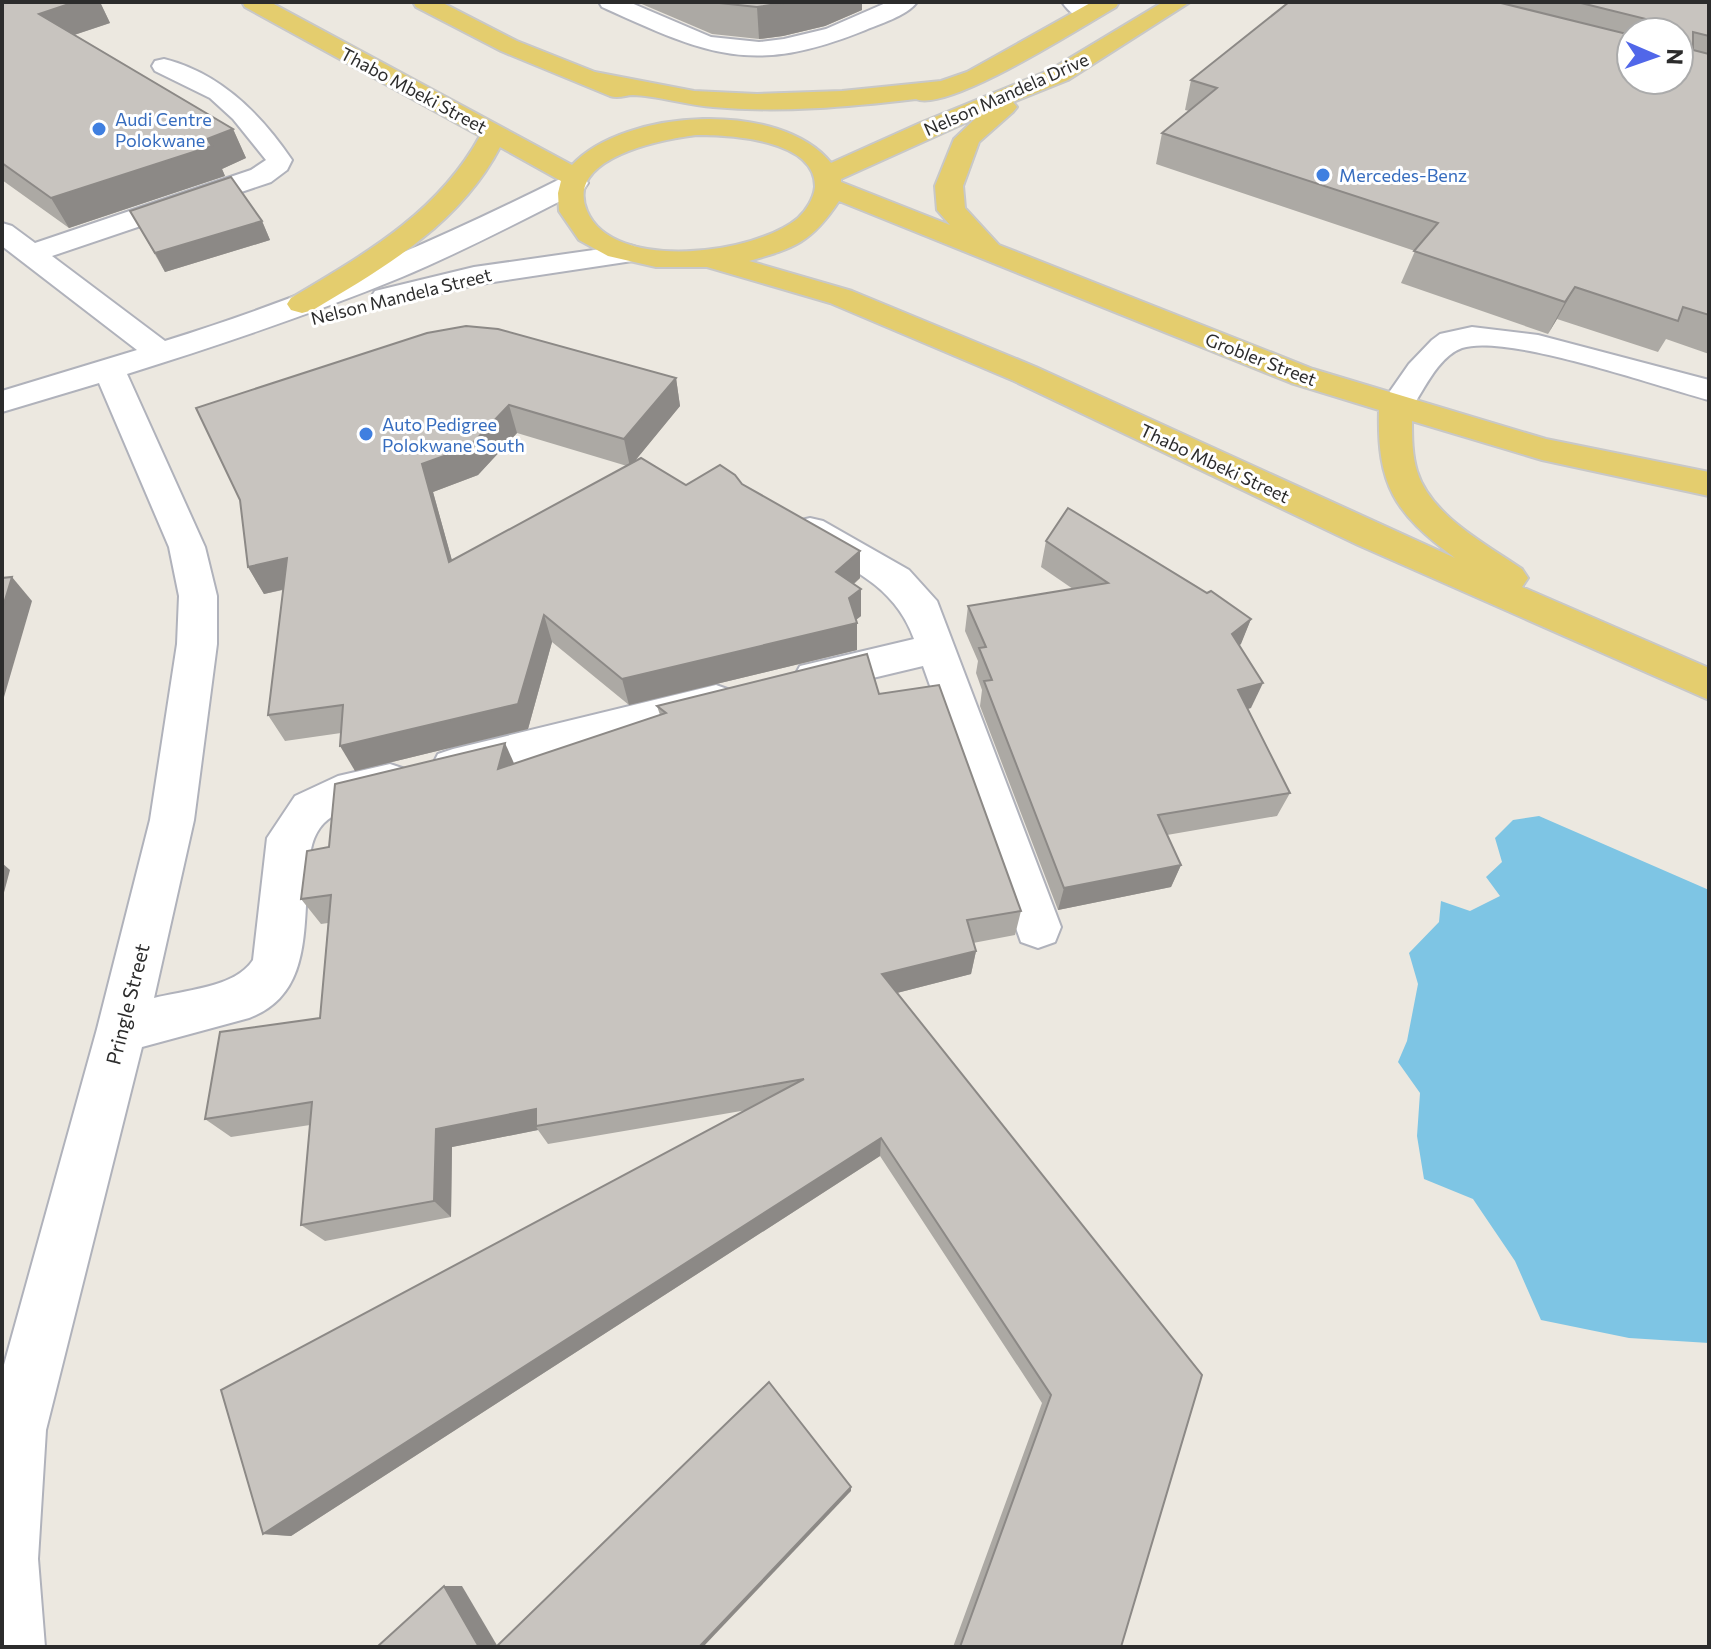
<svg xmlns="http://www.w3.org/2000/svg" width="1711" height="1649" viewBox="0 0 1711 1649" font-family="Commissioner,sans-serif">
<rect width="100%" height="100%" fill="#ece8e0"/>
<path fill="#7ec5e4" d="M 1539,816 L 1709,890 L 1709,1343 L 1629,1338 L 1541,1320 L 1515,1261 L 1473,1199 L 1424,1179 L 1417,1136 L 1420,1093 L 1398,1062 L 1407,1041 L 1418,984 L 1409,953 L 1439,922 L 1441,901 L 1470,911 L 1500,896 L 1486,877 L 1502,862 L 1495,838 L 1513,820 Z"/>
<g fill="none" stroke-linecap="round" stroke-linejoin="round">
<defs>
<g id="minor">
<path d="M 599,2 L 629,2 L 711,37 L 759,42 L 784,39 L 826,29 L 888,2 L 917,2 C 907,16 879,24 863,31 C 751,76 706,54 602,7 Z"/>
<path d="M 1062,2 L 1087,2 L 1098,14 L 1095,19 C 1081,22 1070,14 1062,2 Z"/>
<path d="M 164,59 C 220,73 261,114 292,160 L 287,170 L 271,182 L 52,256 L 165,341 C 306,297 432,243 564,177 L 584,177 L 588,183 L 584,189 C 524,219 464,251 402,277 C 312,314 219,345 127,374 L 205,547 L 217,596 L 217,644 L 194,820 L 154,998 C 184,990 235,988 253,960 L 267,838 L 295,796 L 338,776 L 390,764 L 405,769 L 411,781 L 405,793 C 380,802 343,804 324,823 C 310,838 310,855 308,875 C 303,930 311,995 249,1018 L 142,1047 L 46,1430 L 38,1559 L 45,1647 L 2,1647 L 2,1372 L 97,1029 L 150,820 L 177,644 L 179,596 L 169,547 L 99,383 L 2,412 L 2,391 L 137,350 L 2,246 L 2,223 L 12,226 L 35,243 L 251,170 L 266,160 L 233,119 L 210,98 L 155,71 L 152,66 L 155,61 Z"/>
<path d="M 629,245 L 639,248 L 644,254 L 639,260 L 474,285 L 386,306 L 375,303 L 371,297 L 375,291 L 474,267 Z"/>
<path d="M 1472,327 L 1538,335 L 1709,380 L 1709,400 C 1659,387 1506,333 1462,348 C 1437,357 1422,394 1408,414 L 1396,417 L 1384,414 L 1379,407 L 1409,364 L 1432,340 L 1440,334 Z"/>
<path d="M 810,518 L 823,521 L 909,570 L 937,601 L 1061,927 L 1055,942 L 1038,948 L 1021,942 L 923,666 L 814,692 L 800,688 L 794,677 L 800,666 L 914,639 C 894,583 845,566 797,539 L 792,530 L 797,521 Z"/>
<path d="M 716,685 L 730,690 L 736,701 L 730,712 L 453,783 L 438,778 L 432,766 L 438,754 L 453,749 Z"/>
</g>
<g id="major">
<path d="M 242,2 L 270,2 L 572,165 C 625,108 781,100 831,163 L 920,123 L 1050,70 L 1163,2 L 1190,2 L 1068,80 L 1013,102 L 1017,107 L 1013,112 L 979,142 L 963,186 L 965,208 L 999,245 L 1313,369 L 1546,439 L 1709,472 L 1709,496 L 1542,460 L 1412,421 C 1412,437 1412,455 1417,471 C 1431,516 1486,544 1522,569 L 1528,578 L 1522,587 L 1709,668 L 1709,700 L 1358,545 L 1014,381 L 830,303 L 707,267 L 656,267 L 608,256 L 579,240 L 559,211 L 558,193 L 561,181 L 500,147 C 460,224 385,267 313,310 L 302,313 L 291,310 L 287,304 L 291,298 C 365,254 438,213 480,136 L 245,7 ZM 976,118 L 954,139 L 935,186 L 937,210 L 950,225 L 841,182 L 841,179 ZM 697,135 C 729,135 816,139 815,187 C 814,198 806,211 798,218 C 756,254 613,273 587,211 C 564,157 664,139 697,135 ZM 839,201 L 1291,383 L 1379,410 C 1377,485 1394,513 1455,558 L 1036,367 L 852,291 L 749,261 C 795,248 812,242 839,201 Z"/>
<path d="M 413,2 L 441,2 L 517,41 L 595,72 L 694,91 L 757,94 L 842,91 L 941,81 L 967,72 L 1092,2 L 1119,2 L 1116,7 C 1081,27 948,113 916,99 C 849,107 781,113 713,107 C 686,105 659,96 633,95 C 626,95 619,99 610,96 L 501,51 L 416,7 Z"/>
</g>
</defs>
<use href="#minor" stroke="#b0b2bb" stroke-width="4"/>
<use href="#major" stroke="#c8c8c8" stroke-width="4"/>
<use href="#minor" fill="#fff" fill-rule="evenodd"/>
<use href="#major" fill="#e4cd6e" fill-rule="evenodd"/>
</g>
<g fill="#aca9a4" fill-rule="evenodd">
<path d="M 2,2 L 100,2 L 110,23 L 74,35 L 233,129 L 246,158 L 222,169 L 225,176 L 69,228 L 2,180 Z"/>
<path d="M 637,2 L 862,2 L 862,10 L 825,26 L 783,36 L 759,39 L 712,34 Z"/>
<path d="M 1289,2 L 1709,2 L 1709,354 L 1666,339 L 1658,352 L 1557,319 L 1548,334 L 1401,283 L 1415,251 L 1156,164 L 1162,133 L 1189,111 L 1185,110 L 1191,80 ZM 1631,32 L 1679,32 L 1631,80 Z"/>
<path d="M 130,211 L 262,221 L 270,240 L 165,272 Z"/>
<path d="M 676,378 L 680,406 L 633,463 L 686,485 L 742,484 L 860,578 L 854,584 L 861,616 L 856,620 L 857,650 L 629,705 L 552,642 L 528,729 L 355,771 L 341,733 L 285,741 L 268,715 L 283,590 L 264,594 L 248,567 L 240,500 L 196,408 ZM 517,433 L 627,466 L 452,561 L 433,492 L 478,475 Z"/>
<path d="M 1046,541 L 1207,593 L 1251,619 L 1240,645 L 1251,708 L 1247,709 L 1290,793 L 1277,816 L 1167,835 L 1181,865 L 1171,887 L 1058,910 L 980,706 L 982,690 L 976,673 L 978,661 L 965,631 L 968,606 L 1073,589 L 1041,567 Z"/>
<path d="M 879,694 L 1021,911 L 1015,935 L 973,943 L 976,951 L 971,974 L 897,993 L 1202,1375 L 1121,1647 L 953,1647 L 1042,1403 L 880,1156 L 291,1536 L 263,1534 L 747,1110 L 548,1144 L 538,1130 L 452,1147 L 451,1217 L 325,1241 L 301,1225 L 310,1125 L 231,1137 L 205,1119 L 320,1018 L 328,923 L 321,924 L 301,899 L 329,847 L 514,764 L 660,715 L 657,706 Z"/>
</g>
<g fill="#8c8986">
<path d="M 75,2 L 100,2 L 110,23 L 53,42 L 39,14 Z"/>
<path d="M 790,2 L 862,2 L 862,10 L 825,26 L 783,36 L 759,39 L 757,7 Z"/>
<path d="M 233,129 L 246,158 L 222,169 L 225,176 L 69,228 L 51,198 Z"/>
<path d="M 262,221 L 270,240 L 165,272 L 155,253 Z"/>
<path d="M 1575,287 L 1557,319 L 1548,334 L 1565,302 Z"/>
<path d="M 676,378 L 680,406 L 630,467 L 624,439 Z"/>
<path d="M 509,405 L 517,433 L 478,475 L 433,492 L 460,589 L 449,562 L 422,464 Z"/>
<path d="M 860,551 L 860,578 L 836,599 L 836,572 Z"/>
<path d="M 287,558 L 302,585 L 264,594 L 248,567 Z"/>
<path d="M 12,577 L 32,601 L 2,704 L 2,610 Z"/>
<path d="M 861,589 L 861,616 L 849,625 L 849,598 Z"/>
<path d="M 544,615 L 552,642 L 528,729 L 355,771 L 340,746 Z"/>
<path d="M 1251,619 L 1241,644 L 1222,659 L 1232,634 Z"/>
<path d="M 857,623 L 857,650 L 629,705 L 622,679 Z"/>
<path d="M 1263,683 L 1251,708 L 1227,714 L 1238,690 Z"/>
<path d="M 505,743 L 517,770 L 498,769 Z"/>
<path d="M 2,863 L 10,870 L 2,900 Z"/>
<path d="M 1181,865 L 1171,887 L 1058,910 L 1064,888 Z"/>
<path d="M 976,951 L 971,974 L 881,997 L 882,974 Z"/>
<path d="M 536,1109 L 536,1126 L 538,1130 L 452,1147 L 451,1217 L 434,1201 L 436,1129 Z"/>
<path d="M 881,1138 L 880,1156 L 291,1536 L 263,1534 Z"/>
<path d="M 851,1487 L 851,1491 L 703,1647 L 699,1647 Z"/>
<path d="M 444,1586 L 462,1586 L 498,1647 L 479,1647 Z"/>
</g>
<g fill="#c8c4bf" stroke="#8c8986" stroke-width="2">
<path d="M 2,2 L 75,2 L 39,14 L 233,129 L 207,139 L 212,146 L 51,198 L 2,163 Z"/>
<path d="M 710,2 L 790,2 L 757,7 Z"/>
<path d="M 1289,2 L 1497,2 L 1631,35 L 1631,80 L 1679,80 L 1679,32 L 1648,32 L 1646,19 L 1577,2 L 1709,2 L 1709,36 L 1693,32 L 1693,50 L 1709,54 L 1709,315 L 1683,307 L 1678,321 L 1575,287 L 1565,302 L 1414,251 L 1438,223 L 1162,133 L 1217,88 L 1191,80 Z"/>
<path d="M 231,177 L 262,221 L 155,253 L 130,211 Z"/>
<path d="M 466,326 L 498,329 L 676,378 L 624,439 L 509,405 L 469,447 L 422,464 L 449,562 L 641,458 L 686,485 L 720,465 L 735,475 L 742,484 L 860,551 L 836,572 L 861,589 L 849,598 L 857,623 L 622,679 L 544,615 L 518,704 L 340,746 L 343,705 L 268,715 L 287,558 L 248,567 L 240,500 L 196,408 L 427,333 Z"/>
<path d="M 1068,508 L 1207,593 L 1211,591 L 1251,619 L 1232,634 L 1263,683 L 1238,690 L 1290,793 L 1158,815 L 1181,865 L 1064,888 L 984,681 L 992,680 L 979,648 L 986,647 L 968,606 L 1108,583 L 1046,541 Z"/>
<path d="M 12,577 L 2,610 L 2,578 Z"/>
<path d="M 867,654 L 879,694 L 939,685 L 1021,911 L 967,920 L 976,951 L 882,974 L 1202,1375 L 1121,1647 L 960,1647 L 1051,1395 L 881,1138 L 263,1534 L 221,1390 L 804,1079 L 536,1126 L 536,1109 L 436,1129 L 434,1201 L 301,1225 L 312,1102 L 205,1119 L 220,1032 L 320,1018 L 331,895 L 301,899 L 307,851 L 329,847 L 335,784 L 505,743 L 498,769 L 666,713 L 657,706 Z"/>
<path d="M 769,1382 L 851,1487 L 699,1647 L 496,1647 Z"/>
<path d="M 444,1586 L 479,1647 L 377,1647 Z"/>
</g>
<g fill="#3f7fe0" stroke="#fff" stroke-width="3">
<circle cx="99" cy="129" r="8"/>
<circle cx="1323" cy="175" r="8"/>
<circle cx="366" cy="434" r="8"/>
</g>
<g text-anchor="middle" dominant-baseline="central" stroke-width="6" stroke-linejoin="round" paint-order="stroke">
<g font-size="18" fill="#2c2c2c" stroke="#fff">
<text transform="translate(414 90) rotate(28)">Thabo Mbeki Street</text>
<text transform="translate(1006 94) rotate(-24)">Nelson Mandela Drive</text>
<text transform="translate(401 296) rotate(-14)">Nelson Mandela Street</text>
<text transform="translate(1261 359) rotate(21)">Grobler Street</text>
<text transform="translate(1215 463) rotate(25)">Thabo Mbeki Street</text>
</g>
<g font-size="18" fill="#366cbe" stroke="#fff" text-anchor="start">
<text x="115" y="119">Audi Centre<tspan x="115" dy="21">Polokwane</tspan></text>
<text x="1339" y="175">Mercedes-Benz</text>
<text x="382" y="424">Auto Pedigree<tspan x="382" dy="21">Polokwane South</tspan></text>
</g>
<g font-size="20" fill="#2c2c2c" stroke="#fff">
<text transform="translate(127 1004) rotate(-76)">Pringle Street</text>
</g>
</g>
<rect width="1711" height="1649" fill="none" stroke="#2c2c2c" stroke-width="8"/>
<g transform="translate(1655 56) rotate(92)"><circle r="38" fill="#ffffff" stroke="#ababab" stroke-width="2"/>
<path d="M0-6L14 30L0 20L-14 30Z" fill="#5167e9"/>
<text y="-12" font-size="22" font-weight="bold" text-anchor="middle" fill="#2c2c2c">N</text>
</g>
</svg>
